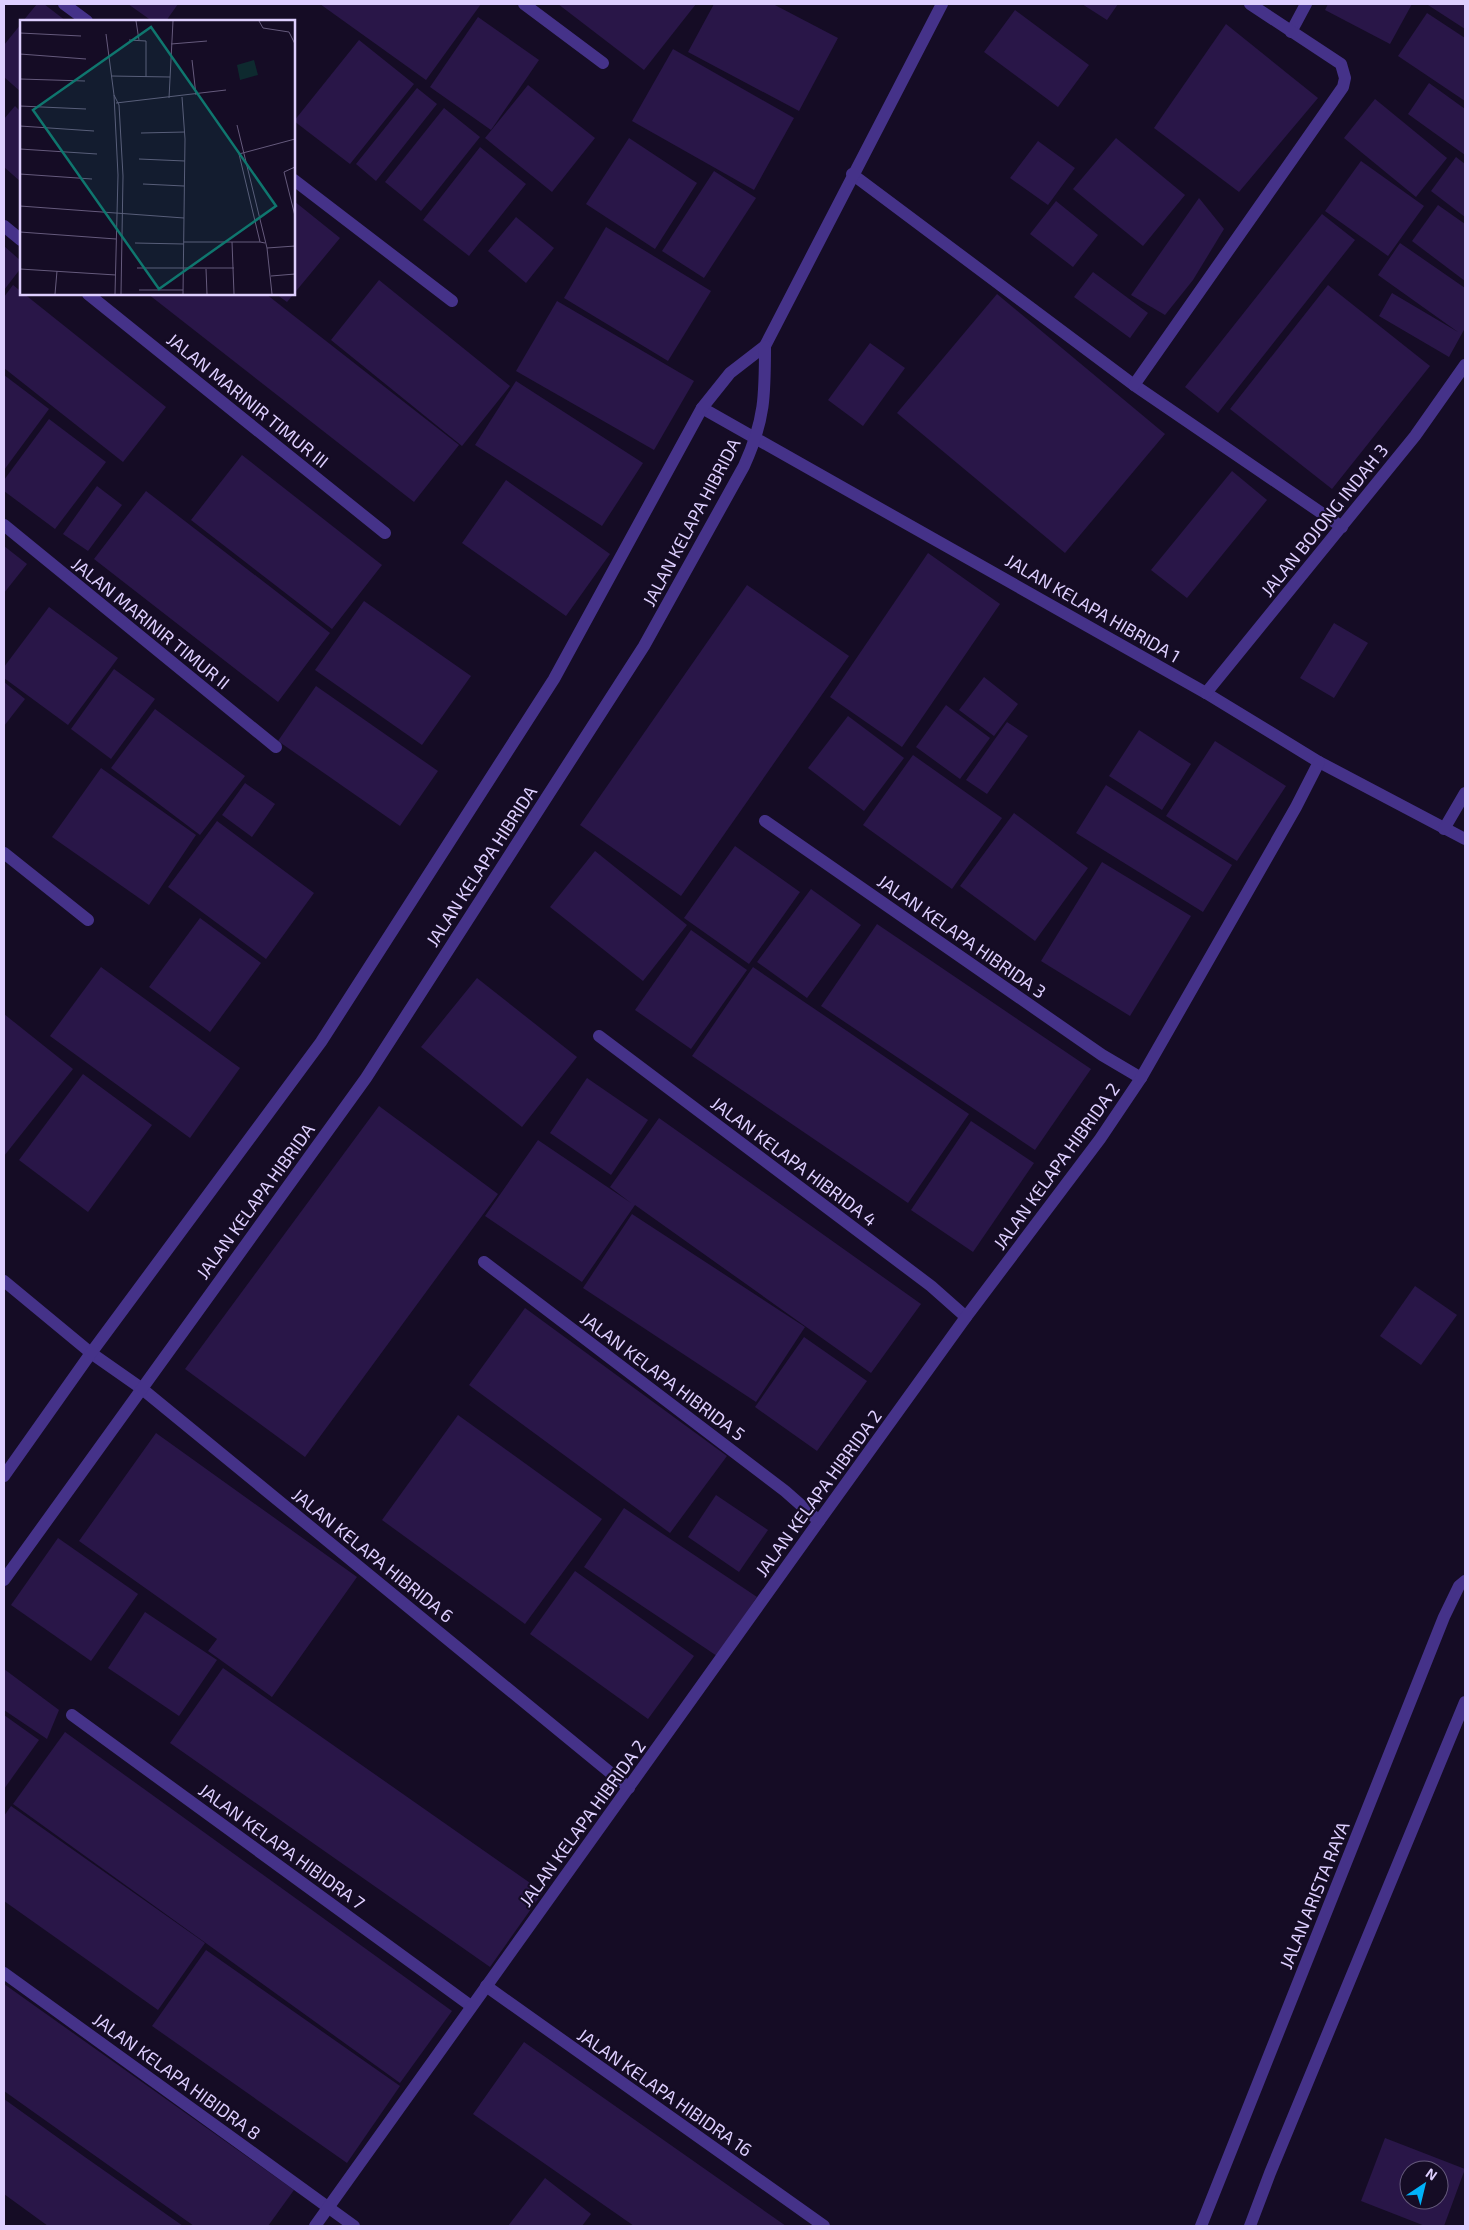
<svg xmlns="http://www.w3.org/2000/svg" width="1469" height="2230" viewBox="0 0 1469 2230" font-family="'Exo 2',sans-serif">
<rect width="100%" height="100%" fill="#150c25"/>
<g fill="#291648" fill-rule="evenodd">
<path d="M 37,4 L 44,4 L 66,21 L 23,21 Z"/>
<path d="M 128,4 L 178,4 L 166,21 L 152,21 Z"/>
<path d="M 320,4 L 481,4 L 426,80 Z"/>
<path d="M 558,4 L 696,4 L 644,70 Z"/>
<path d="M 714,4 L 773,4 L 838,38 L 799,111 L 688,52 Z"/>
<path d="M 1082,4 L 1118,4 L 1107,20 Z"/>
<path d="M 1328,4 L 1412,4 L 1390,44 L 1325,10 Z"/>
<path d="M 1429,4 L 1465,4 L 1465,29 L 1428,5 Z"/>
<path d="M 1015,10 L 1089,65 L 1058,107 L 984,52 Z"/>
<path d="M 1427,13 L 1465,38 L 1465,101 L 1398,56 Z"/>
<path d="M 478,17 L 539,60 L 491,130 L 430,87 Z"/>
<path d="M 21,24 L 21,92 L 4,77 L 4,45 Z"/>
<path d="M 1226,24 L 1318,98 L 1239,192 L 1154,128 Z"/>
<path d="M 359,40 L 414,84 L 350,164 L 294,121 Z"/>
<path d="M 673,49 L 794,118 L 754,190 L 632,121 Z"/>
<path d="M 1429,83 L 1465,109 L 1465,155 L 1408,114 Z"/>
<path d="M 528,85 L 595,138 L 552,192 L 485,138 Z"/>
<path d="M 417,88 L 437,104 L 376,181 L 356,164 Z"/>
<path d="M 1375,99 L 1447,158 L 1416,197 L 1344,138 Z"/>
<path d="M 15,106 L 21,112 L 21,182 L 4,167 L 4,119 Z"/>
<path d="M 444,108 L 480,137 L 421,211 L 385,182 Z"/>
<path d="M 629,138 L 697,183 L 655,249 L 586,204 Z"/>
<path d="M 1116,138 L 1185,195 L 1143,246 L 1073,189 Z"/>
<path d="M 1038,141 L 1075,168 L 1048,205 L 1010,178 Z"/>
<path d="M 480,147 L 526,184 L 469,256 L 423,220 Z"/>
<path d="M 1456,157 L 1465,164 L 1465,217 L 1431,191 Z"/>
<path d="M 1361,161 L 1424,206 L 1388,256 L 1325,211 Z"/>
<path d="M 714,171 L 756,198 L 704,278 L 662,251 Z"/>
<path d="M 1199,198 L 1224,229 L 1193,280 L 1165,315 L 1131,295 Z"/>
<path d="M 294,201 L 340,238 L 287,302 L 276,294 L 294,294 Z"/>
<path d="M 1056,201 L 1098,235 L 1073,267 L 1030,234 Z"/>
<path d="M 1438,205 L 1465,224 L 1465,281 L 1412,241 Z"/>
<path d="M 1322,214 L 1355,240 L 1218,413 L 1185,387 Z"/>
<path d="M 516,217 L 554,248 L 526,283 L 488,251 Z"/>
<path d="M 606,227 L 711,291 L 668,361 L 564,298 Z"/>
<path d="M 1400,243 L 1465,288 L 1465,328 L 1449,357 L 1379,316 L 1392,293 L 1458,332 L 1378,275 Z"/>
<path d="M 4,246 L 21,261 L 21,268 L 4,290 Z"/>
<path d="M 1093,272 L 1148,313 L 1130,338 L 1074,297 Z"/>
<path d="M 379,280 L 510,386 L 462,446 L 331,340 Z"/>
<path d="M 13,285 L 166,407 L 123,462 L 4,368 L 4,297 Z"/>
<path d="M 1328,285 L 1430,366 L 1332,489 L 1230,409 Z"/>
<path d="M 148,294 L 266,294 L 459,445 L 414,502 Z"/>
<path d="M 997,294 L 1165,434 L 1065,553 L 897,413 Z"/>
<path d="M 557,301 L 694,381 L 654,450 L 516,371 Z"/>
<path d="M 870,343 L 905,368 L 863,426 L 828,400 Z"/>
<path d="M 4,375 L 49,409 L 4,470 Z"/>
<path d="M 516,381 L 643,463 L 602,526 L 475,445 Z"/>
<path d="M 49,419 L 106,462 L 55,529 L 4,491 L 4,480 Z"/>
<path d="M 242,455 L 382,565 L 332,629 L 191,520 Z"/>
<path d="M 1232,471 L 1267,500 L 1187,598 L 1151,570 Z"/>
<path d="M 506,480 L 610,554 L 566,616 L 462,543 Z"/>
<path d="M 97,486 L 122,505 L 88,551 L 63,534 Z"/>
<path d="M 146,491 L 330,633 L 278,702 L 94,559 Z"/>
<path d="M 4,546 L 27,564 L 4,593 Z"/>
<path d="M 928,553 L 1000,604 L 902,747 L 830,697 Z"/>
<path d="M 747,585 L 849,656 L 681,896 L 580,825 Z"/>
<path d="M 364,601 L 471,676 L 422,745 L 315,670 Z"/>
<path d="M 49,607 L 118,658 L 68,725 L 4,678 L 4,667 Z"/>
<path d="M 1334,623 L 1368,643 L 1334,698 L 1300,678 Z"/>
<path d="M 114,669 L 155,699 L 111,759 L 71,729 Z"/>
<path d="M 984,677 L 1018,704 L 994,736 L 959,710 Z"/>
<path d="M 4,682 L 25,699 L 4,726 Z"/>
<path d="M 316,686 L 438,771 L 400,826 L 278,741 Z"/>
<path d="M 946,705 L 990,738 L 960,779 L 916,747 Z"/>
<path d="M 155,709 L 245,776 L 200,835 L 111,768 Z"/>
<path d="M 848,716 L 904,758 L 864,811 L 808,768 Z"/>
<path d="M 1007,722 L 1028,736 L 987,794 L 966,780 Z"/>
<path d="M 1139,730 L 1191,764 L 1162,810 L 1109,776 Z"/>
<path d="M 1215,741 L 1286,786 L 1237,861 L 1166,816 Z"/>
<path d="M 913,755 L 1002,818 L 952,889 L 863,825 Z"/>
<path d="M 101,768 L 196,835 L 149,905 L 52,837 Z"/>
<path d="M 245,783 L 275,804 L 252,837 L 222,815 Z"/>
<path d="M 1106,785 L 1232,865 L 1203,912 L 1076,833 Z"/>
<path d="M 1014,813 L 1088,868 L 1035,941 L 960,886 Z"/>
<path d="M 217,821 L 314,893 L 266,959 L 168,887 Z"/>
<path d="M 735,846 L 800,892 L 749,964 L 684,918 Z"/>
<path d="M 595,851 L 687,925 L 643,981 L 550,907 Z"/>
<path d="M 1102,862 L 1191,916 L 1130,1016 L 1041,961 Z"/>
<path d="M 811,889 L 861,925 L 807,998 L 757,962 Z"/>
<path d="M 200,918 L 261,963 L 210,1032 L 149,987 Z"/>
<path d="M 877,924 L 1091,1069 L 1035,1150 L 821,1006 Z"/>
<path d="M 691,930 L 747,970 L 691,1049 L 635,1010 Z"/>
<path d="M 101,967 L 240,1068 L 190,1138 L 50,1036 Z"/>
<path d="M 753,967 L 969,1114 L 908,1203 L 692,1056 Z"/>
<path d="M 477,978 L 577,1057 L 522,1127 L 421,1047 Z"/>
<path d="M 4,1014 L 73,1069 L 4,1156 Z"/>
<path d="M 83,1074 L 152,1125 L 88,1212 L 19,1160 Z"/>
<path d="M 587,1078 L 648,1120 L 611,1175 L 550,1133 Z"/>
<path d="M 379,1106 L 498,1194 L 305,1457 L 185,1369 Z"/>
<path d="M 659,1118 L 921,1304 L 871,1373 L 635,1205 L 582,1282 L 485,1216 L 538,1140 L 631,1203 L 610,1187 Z"/>
<path d="M 971,1121 L 1034,1163 L 973,1252 L 911,1210 Z"/>
<path d="M 632,1214 L 805,1327 L 756,1402 L 583,1288 Z"/>
<path d="M 1415,1286 L 1457,1315 L 1421,1365 L 1380,1336 Z"/>
<path d="M 525,1308 L 727,1456 L 670,1533 L 469,1385 Z"/>
<path d="M 804,1337 L 867,1381 L 817,1451 L 755,1407 Z"/>
<path d="M 458,1415 L 602,1519 L 525,1624 L 382,1520 Z"/>
<path d="M 156,1433 L 357,1577 L 272,1697 L 208,1651 L 217,1639 L 79,1541 Z"/>
<path d="M 716,1495 L 768,1530 L 739,1572 L 688,1537 Z"/>
<path d="M 624,1508 L 757,1597 L 717,1656 L 584,1567 Z"/>
<path d="M 58,1538 L 138,1594 L 91,1661 L 11,1605 Z"/>
<path d="M 575,1571 L 694,1656 L 648,1719 L 530,1634 Z"/>
<path d="M 145,1612 L 217,1660 L 179,1716 L 108,1668 Z"/>
<path d="M 223,1668 L 543,1892 L 490,1967 L 170,1743 Z"/>
<path d="M 4,1669 L 59,1710 L 47,1739 L 4,1710 Z"/>
<path d="M 4,1715 L 39,1740 L 4,1789 Z"/>
<path d="M 65,1732 L 452,2011 L 400,2083 L 13,1804 Z"/>
<path d="M 11,1806 L 205,1943 L 158,2010 L 4,1901 L 4,1816 Z"/>
<path d="M 206,1950 L 400,2086 L 347,2163 L 152,2026 Z"/>
<path d="M 4,1984 L 294,2190 L 268,2226 L 194,2226 L 4,2091 Z"/>
<path d="M 524,2042 L 598,2094 L 786,2226 L 634,2226 L 548,2166 L 473,2114 Z"/>
<path d="M 4,2099 L 82,2155 L 183,2226 L 48,2226 L 4,2194 Z"/>
<path d="M 1385,2138 L 1465,2169 L 1444,2226 L 1425,2226 L 1361,2201 ZM 1409,2170 L 1439,2170 L 1439,2200 L 1409,2200 Z"/>
<path d="M 545,2178 L 591,2214 L 582,2226 L 508,2226 Z"/>
</g>
<g fill="none" stroke-linecap="round" stroke-linejoin="round">
<g stroke="#453289" stroke-width="12">
<path d="M 64,4 L 87,21"/>
<path d="M 524,4 L 603,63"/>
<path d="M 1291,32 L 1306,4"/>
<path d="M 852,174 L 1134,385 L 1342,527"/>
<path d="M 294,180 L 452,301"/>
<path d="M 4,226 L 21,240"/>
<path d="M 88,294 L 385,533"/>
<path d="M 1134,385 L 1343,87 L 1345,78 L 1341,64 L 1250,4"/>
<path d="M 702,408 L 1206,693 L 1319,762 L 1465,839"/>
<path d="M 4,525 L 276,747"/>
<path d="M 1206,693 L 1415,436 L 1465,365"/>
<path d="M 765,821 L 1102,1055 L 1141,1078"/>
<path d="M 1444,829 L 1465,793"/>
<path d="M 4,853 L 88,920"/>
<path d="M 599,1036 L 931,1286 L 966,1317"/>
<path d="M 484,1262 L 785,1491 L 819,1521"/>
<path d="M 4,1281 L 91,1353 L 141,1388 L 629,1788"/>
<path d="M 4,1476 L 91,1353 L 321,1042 L 554,679 L 702,408 L 730,373 L 765,346 L 942,4"/>
<path d="M 4,1580 L 366,1078 L 644,646 L 744,466 C 765,420 765,395 765,346"/>
<path d="M 72,1715 L 471,2006"/>
<path d="M 4,1973 L 354,2226"/>
<path d="M 486,1986 L 824,2226"/>
<path d="M 315,2226 L 819,1521 L 966,1317 L 1100,1139 L 1141,1078 L 1296,807 L 1319,762"/>
<path d="M 1201,2226 L 1444,1617 L 1459,1586 L 1465,1581"/>
<path d="M 1250,2226 L 1270,2173 L 1465,1702"/>
</g>
</g>
<g text-anchor="middle" dominant-baseline="central" stroke-width="4.5" stroke-linejoin="round" paint-order="stroke">
<g font-size="18" fill="#decfff" stroke="#150c25">
<text transform="translate(248 400) rotate(39)">JALAN MARINIR TIMUR III</text>
<text transform="translate(1324 520) rotate(-51)">JALAN BOJONG INDAH 3</text>
<text transform="translate(691 522) rotate(-62)">JALAN KELAPA HIBRIDA</text>
<text transform="translate(1093 608) rotate(30)">JALAN KELAPA HIBRIDA 1</text>
<text transform="translate(151 623) rotate(39)">JALAN MARINIR TIMUR II</text>
<text transform="translate(481 866) rotate(-57)">JALAN KELAPA HIBRIDA</text>
<text transform="translate(962 936) rotate(35)">JALAN KELAPA HIBRIDA 3</text>
<text transform="translate(794 1161) rotate(37)">JALAN KELAPA HIBRIDA 4</text>
<text transform="translate(1056 1166) rotate(-54)">JALAN KELAPA HIBRIDA 2</text>
<text transform="translate(255 1201) rotate(-54)">JALAN KELAPA HIBRIDA</text>
<text transform="translate(663 1376) rotate(37)">JALAN KELAPA HIBRIDA 5</text>
<text transform="translate(818 1493) rotate(-54)">JALAN KELAPA HIBRIDA 2</text>
<text transform="translate(373 1555) rotate(39)">JALAN KELAPA HIBRIDA 6</text>
<text transform="translate(582 1823) rotate(-54)">JALAN KELAPA HIBRIDA 2</text>
<text transform="translate(282 1846) rotate(36)">JALAN KELAPA HIBIDRA 7</text>
<text transform="translate(1314 1895) rotate(-68)">JALAN ARISTA RAYA</text>
<text transform="translate(177 2076) rotate(36)">JALAN KELAPA HIBIDRA 8</text>
<text transform="translate(665 2092) rotate(35)">JALAN KELAPA HIBIDRA 16</text>
</g>
</g>
<g transform="translate(20 20)">
<rect width="275" height="275" fill="#150c25"/>
<path d="M 234,40 L 238,55 L 220,60 L 217,45 Z" fill="#0e2a2f"/>
<path fill="none" stroke="#655a7c" stroke-width="1" d="M 116,1 L 119,20M 239,1 L 243,8 L 269,12 L 275,24M 0,13 L 61,16M 86,14 L 94,75 L 98,155 L 95,274M 109,20 L 126,21 L 126,57M 151,24 L 187,21M 0,34 L 66,39M 172,40 L 176,75M 91,56 L 150,57M 0,59 L 65,61M 94,75 L 99,85 L 103,156 L 101,274M 162,77 L 165,119 L 163,274M 149,78 L 153,1M 96,83 L 206,70M 0,86 L 66,89M 217,105 L 247,228 L 252,274M 0,106 L 74,111M 121,113 L 165,112M 0,129 L 77,134M 119,139 L 165,141M 275,147 L 264,152 L 275,196M 0,154 L 72,159M 123,164 L 164,166M 0,186 L 164,198M 0,212 L 96,219M 164,222 L 240,222M 212,222 L 214,274M 115,223 L 164,224M 245,223 L 240,222 L 219,134 L 275,119M 247,228 L 275,226M 117,248 L 214,248M 0,249 L 96,255M 186,249 L 187,274M 251,256 L 275,254M 119,270 L 163,270M 35,274 L 37,251"/>
<path fill="#0f766e" fill-opacity="0.15" stroke="#0f766e" stroke-width="2.5" d="M 131,7 L 256,186 L 139,269 L 13,90 Z"/>
<rect width="275" height="275" fill="none" stroke="#decfff" stroke-width="2.5"/>
</g>
<rect width="1469" height="2230" fill="none" stroke="#decfff" stroke-width="10"/>
<g transform="translate(1424 2185) rotate(35)"><circle r="24" fill="#150c25" stroke="#655a7c"/>
<path d="M0-4L9 19L0 12L-9 19Z" fill="#00b2fa"/>
<text y="-8" font-size="14" font-weight="bold" text-anchor="middle" fill="#decfff">N</text>
</g>
</svg>
